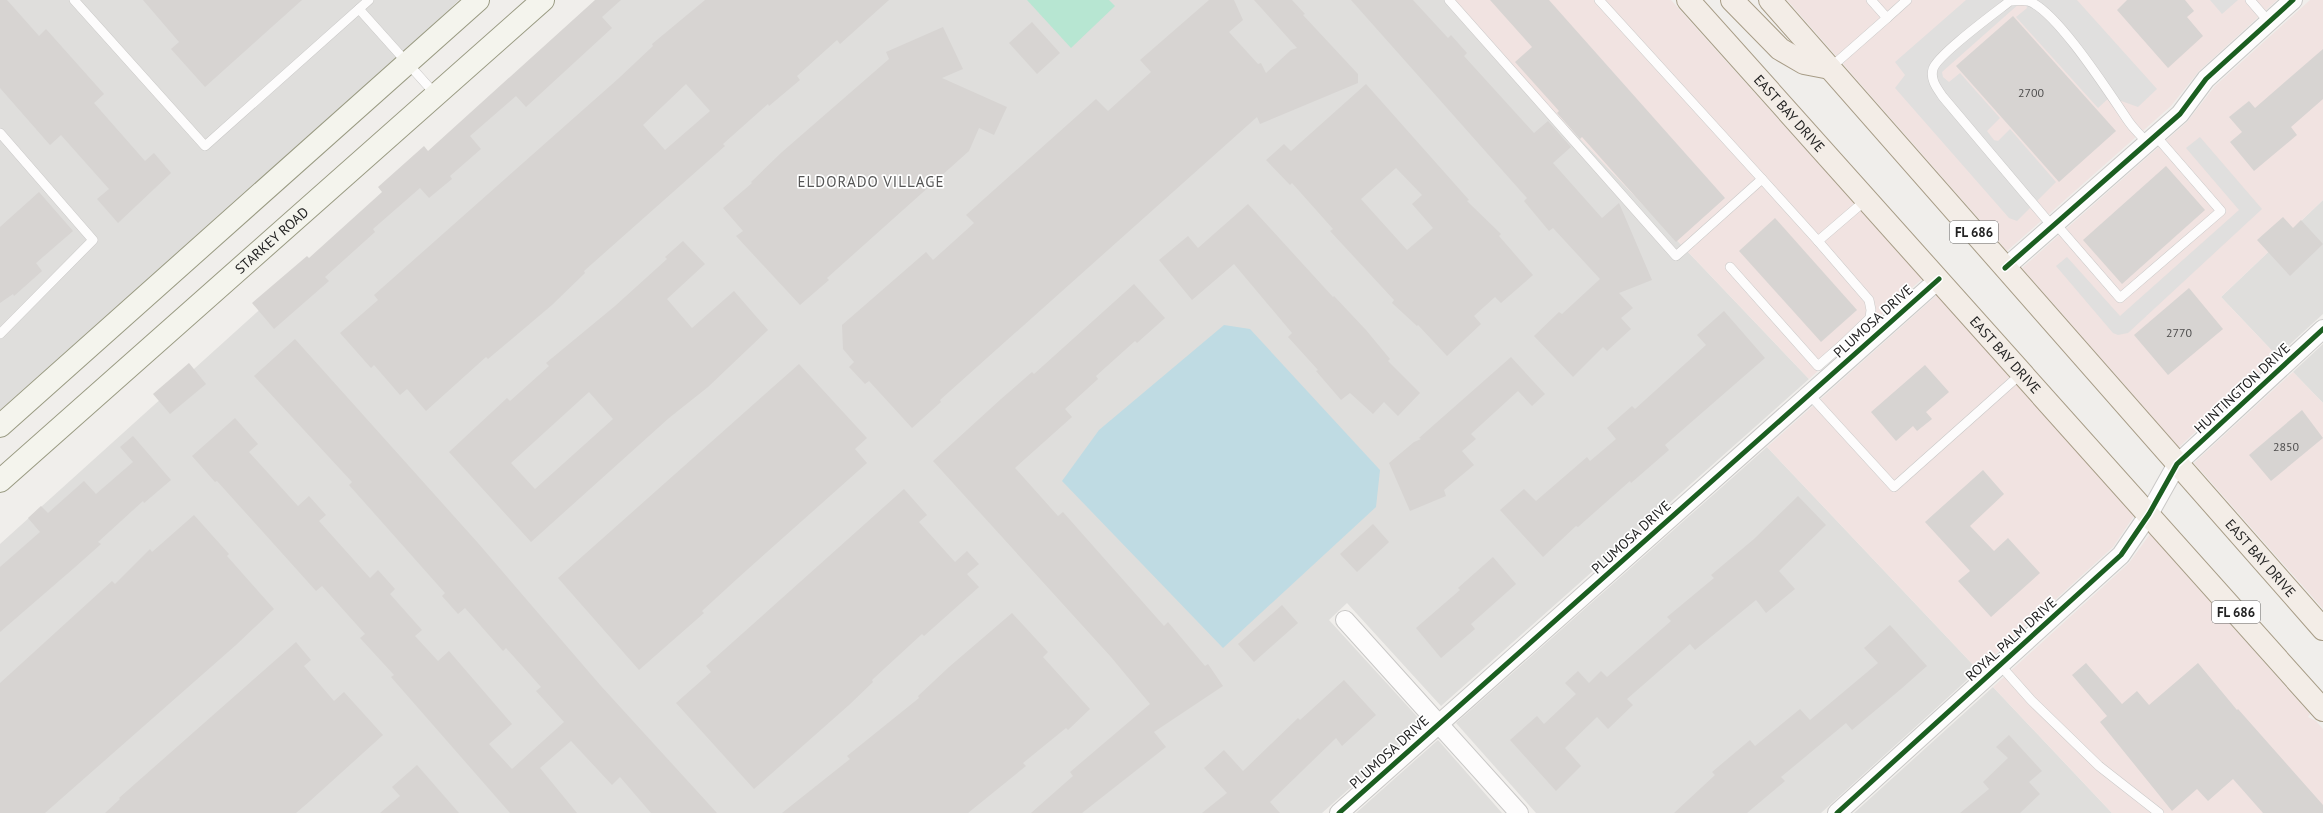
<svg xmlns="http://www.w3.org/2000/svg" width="2323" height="813" viewBox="0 0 2323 813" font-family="'PT Sans',sans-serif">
<rect width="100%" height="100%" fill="#f0eeeb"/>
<g fill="#dfdedc">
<path d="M 0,0 L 459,0 L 401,55 L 0,410 Z"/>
<path d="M 603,0 L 1448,0 L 1809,379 L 1441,706 L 1347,603 L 1329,620 L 1423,723 L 1322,813 L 0,813 L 0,544 Z"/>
<path d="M 2323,200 L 2323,314 L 2277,356 L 2221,297 Z"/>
<path d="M 2323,344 L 2323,403 L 2293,372 Z"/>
<path d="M 1767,447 L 1978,670 L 1821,813 L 1536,813 L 1456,723 Z"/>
<path d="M 1993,687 L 2112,813 L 1854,813 Z"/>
<path d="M 1438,740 L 1502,813 L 1356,813 Z"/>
</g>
<g fill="#f1e3e1">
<path d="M 1448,0 L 1671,0 L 1922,279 L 1809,379 Z"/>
<path d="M 1787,0 L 2277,0 L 2199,71 L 2171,106 L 2007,251 L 1843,64 L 1845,59 L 1837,57 Z"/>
<path d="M 2310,0 L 2323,0 L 2323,200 L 2221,297 L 2277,356 L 2179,447 L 2022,268 L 2187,122 L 2215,86 Z"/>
<path d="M 1937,295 L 2134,516 L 2113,547 L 1978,670 L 1767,447 Z"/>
<path d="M 2293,372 L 2323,403 L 2323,609 L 2194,463 Z"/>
<path d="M 2150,534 L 2310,714 L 2308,717 L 2316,721 L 2323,729 L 2323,813 L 2112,813 L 1993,687 L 2129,563 Z"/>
</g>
<path fill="#b7e6d2" d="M 1027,0 L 1109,0 L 1115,6 L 1071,48 Z"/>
<g fill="#e0dfde">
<path d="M 1966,0 L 2077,0 L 2157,89 L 2138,107 L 2110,97 L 2098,108 L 2016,17 L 2027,8 L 2026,5 L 2020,3 L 1942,72 L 1943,77 L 1949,82 L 1960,73 L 2000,118 L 1987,131 L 1994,140 L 1998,141 L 2010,129 L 2056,182 L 2017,221 L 2009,218 L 1895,88 L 1905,75 L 1895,62 Z"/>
<path d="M 2210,0 L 2238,0 L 2222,14 Z"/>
<path d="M 2200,137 L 2262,209 L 2128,333 L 2118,335 L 2113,333 L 2056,266 L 2067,257 L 2120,316 L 2239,210 L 2186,148 Z"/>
</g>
<path fill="#bfdbe3" d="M 1224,325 L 1250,329 L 1380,470 L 1376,507 L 1223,648 L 1062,481 L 1099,430 Z"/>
<g fill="#d7d4d2" fill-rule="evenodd">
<path d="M 0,0 L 7,0 L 39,36 L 46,29 L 104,94 L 94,103 L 145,161 L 154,153 L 171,173 L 118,223 L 97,199 L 109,189 L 61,135 L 50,145 L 0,88 Z"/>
<path d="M 143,0 L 302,0 L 205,87 L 171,49 L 179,42 Z"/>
<path d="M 595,0 L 621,0 L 602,17 L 612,28 L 526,107 L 516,96 L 470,136 L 481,149 L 450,176 L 452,179 L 429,198 L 420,188 L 373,229 L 375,232 L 325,277 L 329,281 L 274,329 L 252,303 L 307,256 L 309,258 L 382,192 L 378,187 L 424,146 L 428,151 Z"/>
<path d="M 705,0 L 889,0 L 840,44 L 837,40 L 797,76 L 800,80 L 769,106 L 768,104 L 723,144 L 725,146 L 584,271 L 585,273 L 552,305 L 488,359 L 486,357 L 426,411 L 407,389 L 400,395 L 374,365 L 371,368 L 340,333 L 378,300 L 374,295 L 619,78 L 653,46 L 652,44 ZM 686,84 L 710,111 L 665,150 L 643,125 Z"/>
<path d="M 1209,0 L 1234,0 L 1243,20 L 1229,32 L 1258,64 L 1261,63 L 1266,73 L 1291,50 L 1297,48 L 1254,0 L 1292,0 L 1305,14 L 1303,15 L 1358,74 L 1358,83 L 1260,124 L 1257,117 L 940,400 L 941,402 L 912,428 L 869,381 L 865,384 L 849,367 L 854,362 L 843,349 L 842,325 L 926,252 L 933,260 L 974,223 L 966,215 L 1096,99 L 1108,111 L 1151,72 L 1140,60 Z"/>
<path d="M 1351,0 L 1413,0 L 1448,38 L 1451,35 L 1467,53 L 1464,56 L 1534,133 L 1548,121 L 1571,147 L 1553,163 L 1602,218 L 1619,203 L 1652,280 L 1619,293 L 1633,308 L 1621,318 L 1631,329 L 1607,351 L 1603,347 L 1573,377 L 1534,336 L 1559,312 L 1562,314 L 1600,279 L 1553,228 L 1549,231 L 1524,201 L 1527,198 Z"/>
<path d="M 1490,0 L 1549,0 L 1725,198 L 1676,242 L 1582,137 L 1580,139 L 1557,113 L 1559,111 L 1515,62 L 1532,47 Z"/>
<path d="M 2127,0 L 2185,0 L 2194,11 L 2187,17 L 2203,36 L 2168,68 L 2117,10 Z"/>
<path d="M 2013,16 L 2116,131 L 2059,182 L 1956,66 Z"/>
<path d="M 1032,22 L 1060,53 L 1037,74 L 1009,43 Z"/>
<path d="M 943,27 L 963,69 L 942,78 L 1007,107 L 994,135 L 979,128 L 969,151 L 827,278 L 829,280 L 800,305 L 736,236 L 743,231 L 723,208 L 752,183 L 751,182 L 782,152 L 889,59 L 886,52 Z"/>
<path d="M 2323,49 L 2323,99 L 2291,127 L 2297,135 L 2254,171 L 2230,142 L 2242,132 L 2229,117 L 2249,101 L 2255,108 Z"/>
<path d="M 1366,84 L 1469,200 L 1467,201 L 1501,234 L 1499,236 L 1533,275 L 1501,303 L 1495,297 L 1474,316 L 1481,324 L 1447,356 L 1418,325 L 1417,326 L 1392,303 L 1394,300 L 1330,231 L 1333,229 L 1292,183 L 1290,185 L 1266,160 L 1284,144 L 1291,151 ZM 1396,168 L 1422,195 L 1412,204 L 1433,228 L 1407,250 L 1361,199 Z"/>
<path d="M 2166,166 L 2205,210 L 2122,284 L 2083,240 Z"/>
<path d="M 39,192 L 73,231 L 36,263 L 42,271 L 14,296 L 13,294 L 0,303 L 0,227 Z"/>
<path d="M 1248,204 L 1333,297 L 1334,296 L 1366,330 L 1390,359 L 1388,361 L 1420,393 L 1398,416 L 1384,402 L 1373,414 L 1350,393 L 1341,400 L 1316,371 L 1318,370 L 1288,337 L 1292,333 L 1234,264 L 1192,300 L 1159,260 L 1188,236 L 1198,248 Z"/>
<path d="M 2283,217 L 2293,228 L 2301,220 L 2323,244 L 2290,276 L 2257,240 Z"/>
<path d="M 1775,218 L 1857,310 L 1821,342 L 1739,251 Z"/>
<path d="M 683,241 L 705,264 L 667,299 L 692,328 L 734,291 L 768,330 L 708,387 L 669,418 L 531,542 L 449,452 L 507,398 L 510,401 L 549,366 L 546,363 L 615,306 L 667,259 L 665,257 ZM 589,392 L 613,419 L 535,489 L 511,463 Z"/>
<path d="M 1134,284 L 1165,318 L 1137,343 L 1135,341 L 1096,376 L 1098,379 L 1065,409 L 1072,417 L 1015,468 L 1058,516 L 1063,512 L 1164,626 L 1168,622 L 1205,666 L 1208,664 L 1223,686 L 1154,732 L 1166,747 L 1082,813 L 1031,813 L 1073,776 L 1070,772 L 1150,704 L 1111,657 L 933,461 L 1001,399 L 1032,372 L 1034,374 Z"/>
<path d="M 2189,288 L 2223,329 L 2168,375 L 2134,335 Z"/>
<path d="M 1724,311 L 1765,358 L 1665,445 L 1669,450 L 1631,483 L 1630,481 L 1578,527 L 1576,526 L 1543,557 L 1500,510 L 1524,489 L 1536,501 L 1587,457 L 1590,461 L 1616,439 L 1607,428 L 1632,406 L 1635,409 L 1706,345 L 1697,335 Z"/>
<path d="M 295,339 L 478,543 L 601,686 L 717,813 L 651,813 L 620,777 L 612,785 L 571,741 L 540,768 L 577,813 L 510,813 L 391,677 L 394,675 L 360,638 L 365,634 L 322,586 L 316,591 L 217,481 L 215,482 L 192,456 L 235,418 L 258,444 L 249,452 L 298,506 L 309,496 L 326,515 L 319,521 L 370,578 L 378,570 L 395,589 L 390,594 L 422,630 L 415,636 L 438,661 L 449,651 L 512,724 L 489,744 L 512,769 L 564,722 L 536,691 L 541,687 L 506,648 L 503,651 L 465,608 L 458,614 L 442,596 L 445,593 L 349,485 L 352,482 L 254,376 Z"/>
<path d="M 1511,357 L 1545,394 L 1532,406 L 1518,391 L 1471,434 L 1476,439 L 1462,451 L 1474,465 L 1444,490 L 1446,496 L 1410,511 L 1389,463 L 1414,442 L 1421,439 L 1419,438 Z"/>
<path d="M 189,363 L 206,384 L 170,414 L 153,394 Z"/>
<path d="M 799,364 L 867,438 L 855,449 L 867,463 L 738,578 L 702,611 L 704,613 L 639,670 L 558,578 Z"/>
<path d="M 1925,365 L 1949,392 L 1926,412 L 1932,419 L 1917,431 L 1913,426 L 1896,441 L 1871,412 Z"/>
<path d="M 2302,410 L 2323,438 L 2271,481 L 2249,455 Z"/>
<path d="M 133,436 L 171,480 L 144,503 L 143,501 L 98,542 L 101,544 L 74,568 L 0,632 L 0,567 L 40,532 L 28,518 L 41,506 L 48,513 L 84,481 L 96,494 L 133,462 L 120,447 Z"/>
<path d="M 1983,470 L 2004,494 L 1970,526 L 1994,551 L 2008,538 L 2040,573 L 1991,617 L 1958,581 L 1970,571 L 1925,522 Z"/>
<path d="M 904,489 L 927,515 L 919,522 L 955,562 L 967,551 L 979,564 L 967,574 L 979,587 L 924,636 L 922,634 L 872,680 L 873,682 L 849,705 L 754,789 L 676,703 L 711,672 L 706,666 Z"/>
<path d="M 1798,496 L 1826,525 L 1779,571 L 1795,589 L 1766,613 L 1756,600 L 1695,650 L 1690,644 L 1627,699 L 1633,705 L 1608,729 L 1597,717 L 1565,748 L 1581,766 L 1556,791 L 1510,740 L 1537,716 L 1544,724 L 1576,694 L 1565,683 L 1578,671 L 1589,683 L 1601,671 L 1607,677 L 1671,621 L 1667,617 L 1714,578 L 1711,575 L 1754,539 Z"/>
<path d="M 194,515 L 229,554 L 227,556 L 274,609 L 236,645 L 45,813 L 0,813 L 0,683 L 112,581 L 115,584 L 150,549 L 152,552 Z"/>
<path d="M 1373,524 L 1389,542 L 1357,572 L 1340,554 Z"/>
<path d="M 1493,557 L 1516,584 L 1471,624 L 1475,629 L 1441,658 L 1416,628 L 1460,590 L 1458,588 Z"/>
<path d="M 1282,605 L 1298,623 L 1254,662 L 1238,644 Z"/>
<path d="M 1012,613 L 1048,652 L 1043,657 L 1090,709 L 1068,730 L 1066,728 L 1023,763 L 1026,766 L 968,813 L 782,813 L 850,759 L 847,756 L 919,698 L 918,696 L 949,667 Z"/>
<path d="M 1890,625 L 1927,666 L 1901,689 L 1852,730 L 1846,723 L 1781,777 L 1785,781 L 1747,813 L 1674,813 L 1715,775 L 1712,772 L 1750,740 L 1755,746 L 1800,709 L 1810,720 L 1878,663 L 1864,648 Z"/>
<path d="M 296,642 L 311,660 L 304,666 L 334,701 L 344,692 L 383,735 L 310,801 L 296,813 L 105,813 L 120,799 L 119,798 Z"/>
<path d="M 2086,663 L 2122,704 L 2137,691 L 2149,705 L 2198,663 L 2237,710 L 2238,709 L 2323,805 L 2323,813 L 2263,813 L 2233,779 L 2208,801 L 2197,789 L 2172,811 L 2100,722 L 2107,716 L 2072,675 Z"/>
<path d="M 1344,680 L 1376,715 L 1342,746 L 1336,738 L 1270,802 L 1280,813 L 1202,813 L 1227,793 L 1204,768 L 1224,750 L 1243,771 L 1298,718 L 1300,720 Z"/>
<path d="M 2009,735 L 2042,771 L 2029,782 L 2040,794 L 2020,813 L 1960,813 L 1989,789 L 1983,782 L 2008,758 L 1996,747 Z"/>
<path d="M 417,765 L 459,813 L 380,813 L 400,796 L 392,787 Z"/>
</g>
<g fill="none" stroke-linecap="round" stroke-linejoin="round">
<defs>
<g id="lane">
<path d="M 74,0 L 205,146 L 369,0"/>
<path d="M 1449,0 L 1676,256 L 1762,179 L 1599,0"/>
<path d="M 1871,0 L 1887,18 L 1907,0"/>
<path d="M 2250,0 L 2269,22"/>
<path d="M 359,9 L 436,95"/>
<path d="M 1830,68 L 1887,18"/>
<path d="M 0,133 L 93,240 L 0,334"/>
<path d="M 1762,179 L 1818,241 L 1867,199"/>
<path d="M 2055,223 L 2120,298 L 2221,211 L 2155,135"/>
<path d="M 2052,226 L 1943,97 C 1937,88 1930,80 1933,69 C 1937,55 1996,12 2010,1 C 2015,1 2023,0 2028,1 C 2056,9 2111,96 2129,122 C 2134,129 2141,136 2147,142"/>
<path d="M 1818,241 L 1869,300 L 1871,310 L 1870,318 L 1842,345"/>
<path d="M 1730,267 L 1818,366 L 1842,345 L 1851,357"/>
<path d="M 1809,394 L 1894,487 L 2022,373"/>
<path d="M 2000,665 L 2031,700 L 2099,766 L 2159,813"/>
</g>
<g id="street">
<path d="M 2005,268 L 2180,114 L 2206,79 L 2293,0"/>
<path d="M 1345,620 L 1519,813"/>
<path d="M 1339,813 L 1939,279"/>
<path d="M 1837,813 L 2121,555 L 2149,514 L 2177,464 L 2323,329"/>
</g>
<g id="secondary">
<path d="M 0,426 L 478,0"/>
<path id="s1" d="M 0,481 L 543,0"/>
</g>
<g id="primary">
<path id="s2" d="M 1688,0 L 2323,710"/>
<path d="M 1732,0 L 1780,49 L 1804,63 L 1830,68"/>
<path id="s3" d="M 1770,0 L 2323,629"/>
</g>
</defs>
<use href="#lane" stroke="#c9c8c7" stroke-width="10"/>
<use href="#street" stroke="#c9c8c7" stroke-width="20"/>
<use href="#secondary" stroke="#999a82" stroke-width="24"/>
<use href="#primary" stroke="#a79c86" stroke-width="24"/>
<use href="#lane" stroke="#fdfcfc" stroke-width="9"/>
<use href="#street" stroke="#fdfcfc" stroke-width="18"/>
<use href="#secondary" stroke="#f4f4ed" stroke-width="22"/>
<use href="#primary" stroke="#f3ede7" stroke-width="22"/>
<defs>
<g id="cycleway">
<path d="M 2005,268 L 2180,114 L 2206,79 L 2293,0"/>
<path d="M 1339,813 L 1939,279"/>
<path d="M 1837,813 L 2121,555 L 2149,514 L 2177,464 L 2323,329"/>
</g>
</defs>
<use href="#cycleway" stroke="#fff" stroke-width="8"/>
<use href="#cycleway" stroke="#1b5e20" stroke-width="5"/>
</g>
<g text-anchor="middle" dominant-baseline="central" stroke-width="3.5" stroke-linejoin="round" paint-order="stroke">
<g font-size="12" fill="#4f4e4e">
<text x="2031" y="92">2700</text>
<text x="2179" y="332">2770</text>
<text x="2286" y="446">2850</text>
</g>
<g fill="#fff" stroke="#646464" stroke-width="1">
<rect x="1950" y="221" width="48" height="22" rx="3"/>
<rect x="2212" y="601" width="48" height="22" rx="3"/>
</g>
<g font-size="13" font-weight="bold" fill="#222">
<text x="1974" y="232">FL 686</text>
<text x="2236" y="612">FL 686</text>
</g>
<g font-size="14" fill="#222" stroke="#fff">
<text stroke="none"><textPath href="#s2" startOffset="152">EAST BAY DRIVE</textPath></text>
<text stroke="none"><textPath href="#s1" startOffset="363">STARKEY ROAD</textPath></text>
<text transform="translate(1873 321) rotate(-42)">PLUMOSA DRIVE</text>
<text stroke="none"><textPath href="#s2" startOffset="476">EAST BAY DRIVE</textPath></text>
<text transform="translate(2242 388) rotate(-43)">HUNTINGTON DRIVE</text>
<text transform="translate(1631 537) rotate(-42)">PLUMOSA DRIVE</text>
<text stroke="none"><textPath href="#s3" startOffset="743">EAST BAY DRIVE</textPath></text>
<text transform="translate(2011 639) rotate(-42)">ROYAL PALM DRIVE</text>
<text transform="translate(1389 752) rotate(-42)">PLUMOSA DRIVE</text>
</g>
<g font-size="15" letter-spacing="1" fill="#555" stroke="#fff">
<text x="871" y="181">ELDORADO VILLAGE</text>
</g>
</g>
</svg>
